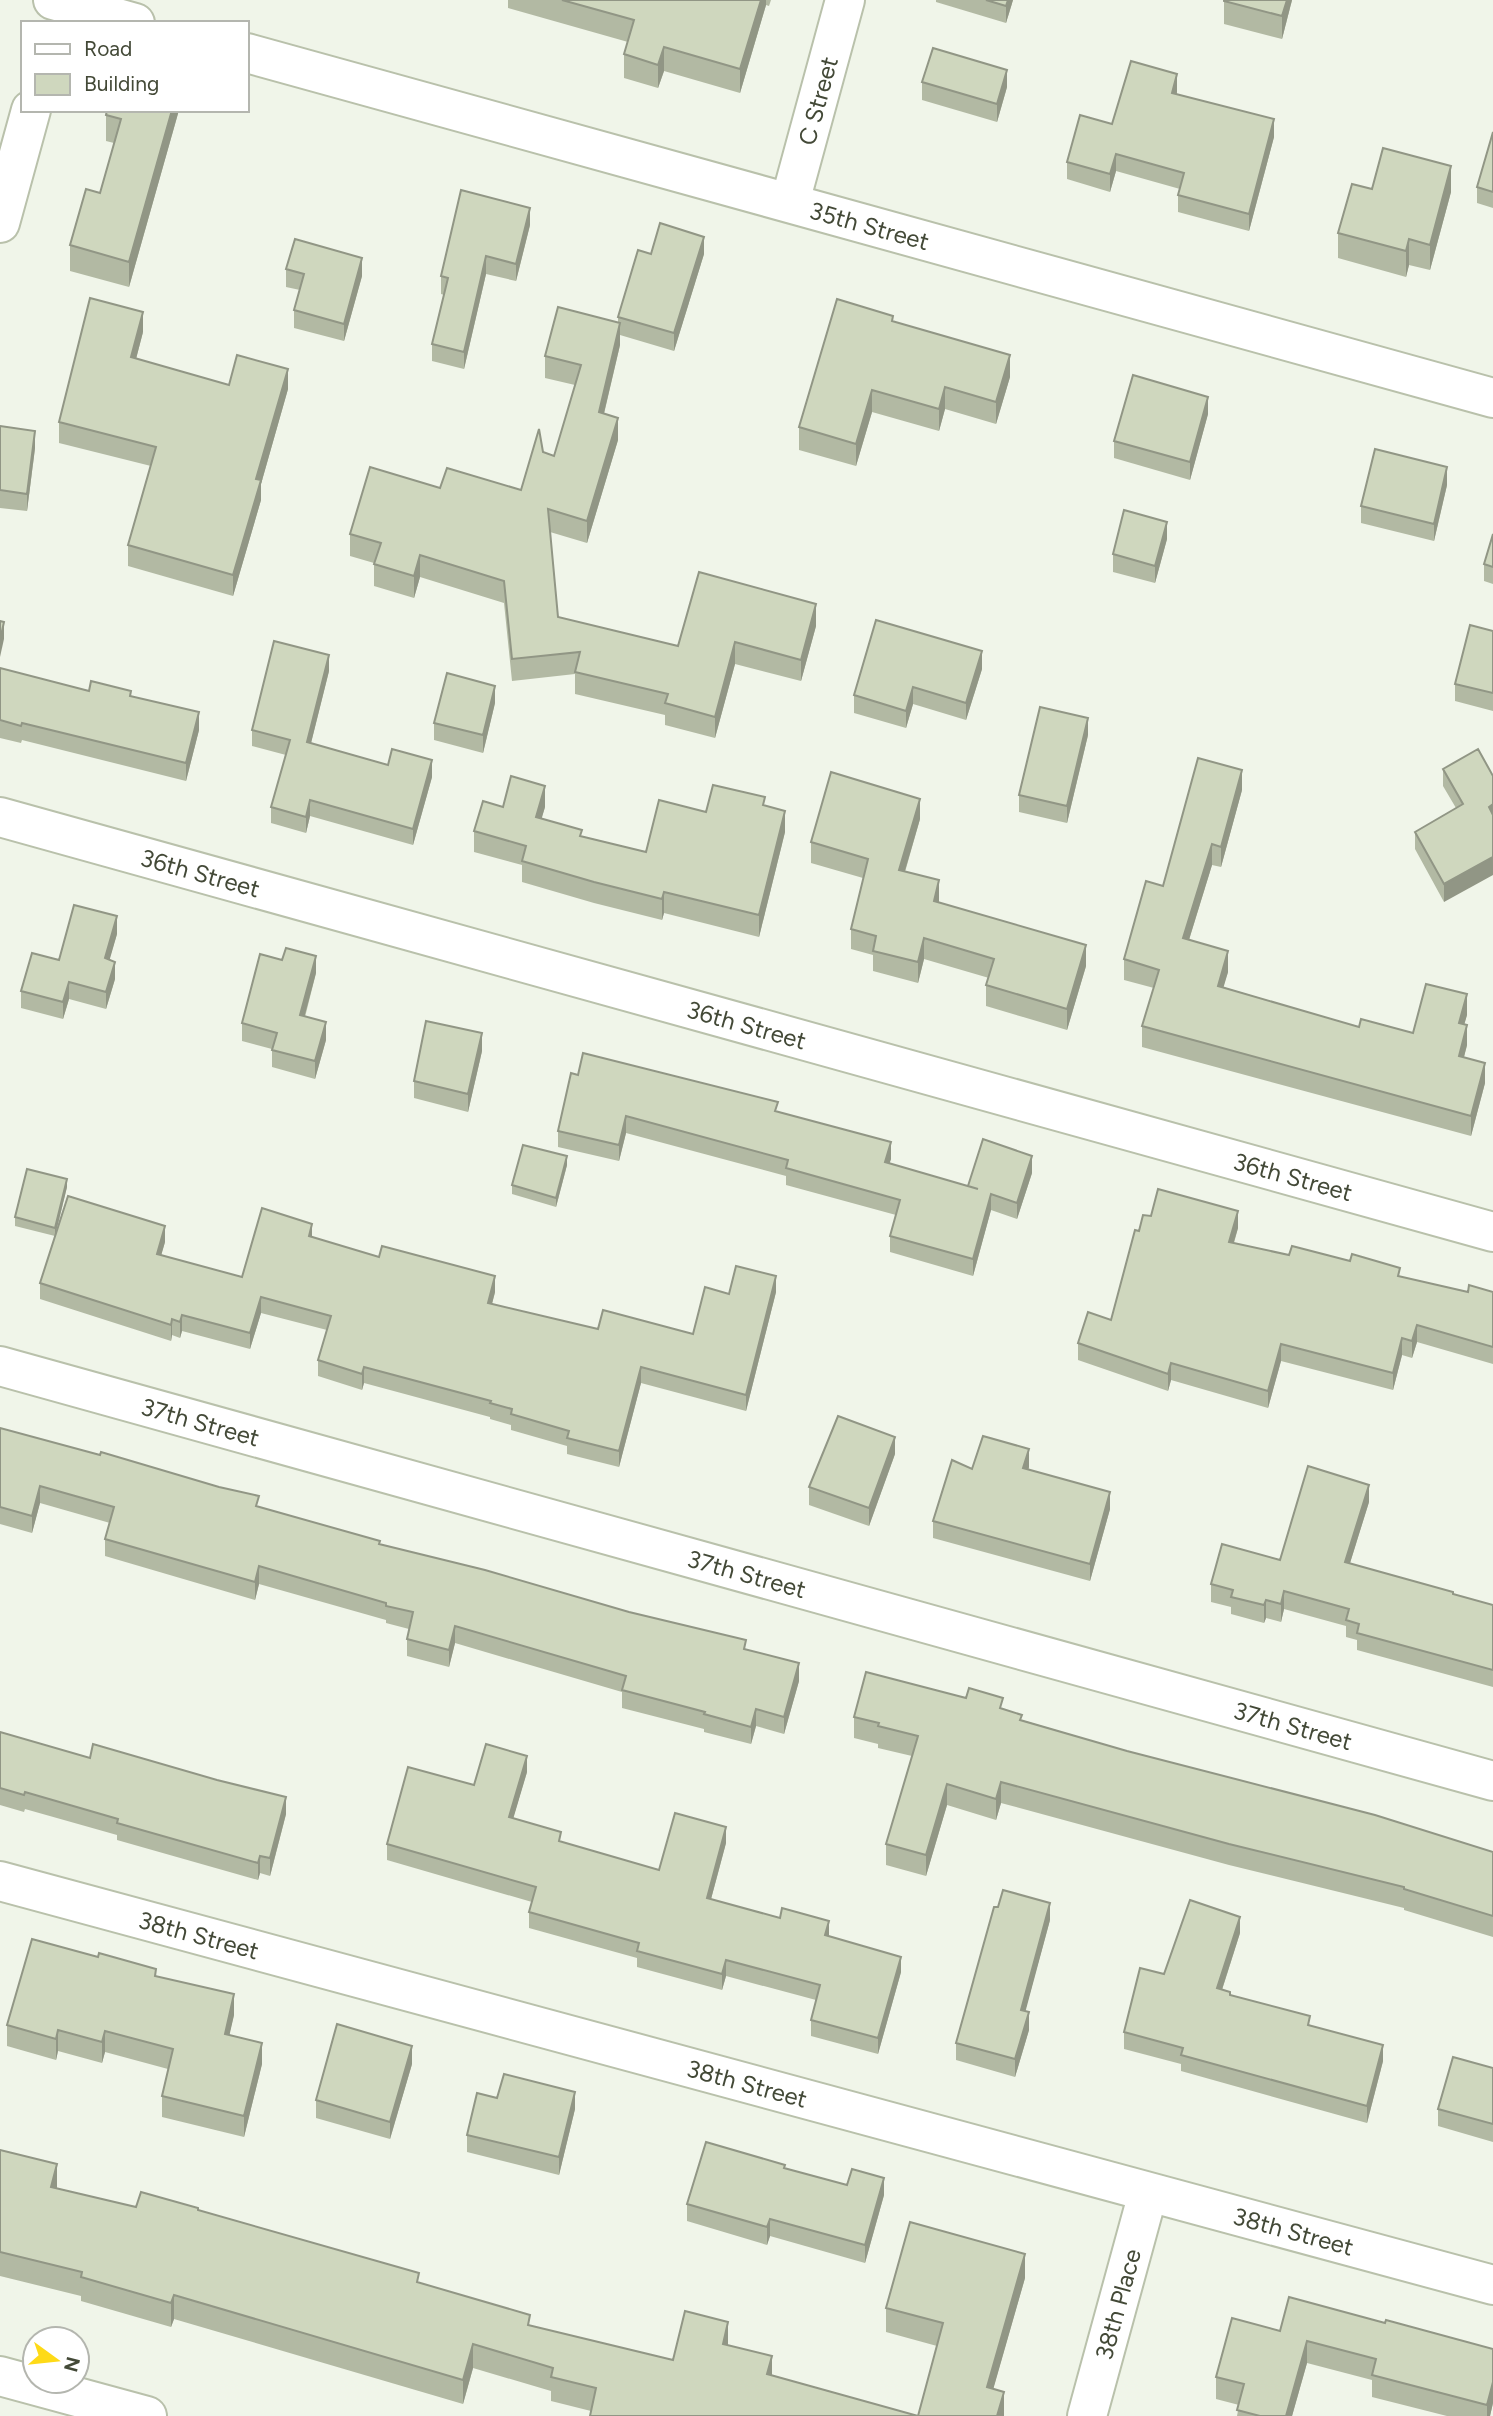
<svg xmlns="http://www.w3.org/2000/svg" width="1493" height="2416" viewBox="0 0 1493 2416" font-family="Figtree,sans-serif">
<rect width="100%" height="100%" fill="#f0f5e9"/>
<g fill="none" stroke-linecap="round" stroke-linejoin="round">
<defs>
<g id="street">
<path d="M 53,0 L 135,23"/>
<path id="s1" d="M 247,53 L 1493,398"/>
<path id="s2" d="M 790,202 L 845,0"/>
<path d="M 0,223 L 31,110"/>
<path id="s3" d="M 0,817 L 1493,1232"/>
<path id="s4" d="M 0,1366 L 1493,1781"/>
<path id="s5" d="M 0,1881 L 1493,2285"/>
<path d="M 0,2376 L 147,2416"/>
<path id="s6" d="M 1087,2416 L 1148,2193"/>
</g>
</defs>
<use href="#street" stroke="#b9c1ab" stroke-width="42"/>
<use href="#street" stroke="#fff" stroke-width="38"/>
</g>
<g fill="#b2b9a3">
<path d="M 508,0 L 771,0 L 769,6 L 766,5 L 740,93 L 664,71 L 658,88 L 624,78 L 624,54 L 628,42 L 508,8 Z"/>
<path d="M 936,0 L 1013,0 L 1006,23 L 936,2 Z"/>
<path d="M 1224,0 L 1292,0 L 1282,39 L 1224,24 Z"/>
<path d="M 922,82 L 1007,87 L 997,122 L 922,100 Z"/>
<path d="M 1177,92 L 1177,94 L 1274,137 L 1249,231 L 1178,212 L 1178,195 L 1180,189 L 1116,171 L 1110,192 L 1067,179 L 1067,162 L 1112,124 Z"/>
<path d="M 107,110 L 179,110 L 129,287 L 70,271 L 70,245 L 100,193 L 114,143 L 106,141 L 106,115 Z"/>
<path d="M 1493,132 L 1493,208 L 1477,203 L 1477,187 Z"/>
<path d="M 1372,189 L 1451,192 L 1430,270 L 1409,265 L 1406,277 L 1338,258 L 1338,233 Z"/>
<path d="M 530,225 L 516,281 L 486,274 L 464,369 L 432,361 L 432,344 L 444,295 L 441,294 L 441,276 Z"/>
<path d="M 651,254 L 704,254 L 674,351 L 620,335 L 620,345 L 604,414 L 618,440 L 587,543 L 550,532 L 558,617 L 678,646 L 816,626 L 801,681 L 735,664 L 715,738 L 665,725 L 665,715 L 575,694 L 575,674 L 512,681 L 504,603 L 420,577 L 414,598 L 374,586 L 374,563 L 350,556 L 350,534 L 440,488 L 521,490 L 543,452 L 554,456 L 575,385 L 545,378 L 545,356 L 618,323 L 618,317 Z"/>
<path d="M 286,269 L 362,276 L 344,341 L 294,328 L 294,310 L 300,290 L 286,287 Z"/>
<path d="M 893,322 L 1010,377 L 996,424 L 945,409 L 939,431 L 872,412 L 856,466 L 799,450 L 799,427 Z"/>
<path d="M 143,332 L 136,359 L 229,385 L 288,389 L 261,484 L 261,500 L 233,596 L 128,566 L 128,545 L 151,466 L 59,443 L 59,422 Z"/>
<path d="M 1208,414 L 1190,480 L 1114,458 L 1114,441 Z"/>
<path d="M 0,426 L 35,448 L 27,511 L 0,508 Z"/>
<path d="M 1447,485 L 1434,541 L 1361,523 L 1361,506 Z"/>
<path d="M 1493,534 L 1493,584 L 1484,581 L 1484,564 Z"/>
<path d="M 1167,539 L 1155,583 L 1113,572 L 1113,554 Z"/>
<path d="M 1493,631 L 1493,711 L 1455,701 L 1455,684 Z"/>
<path d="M 0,668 L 89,691 L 131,696 L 199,730 L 186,781 L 22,740 L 21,743 L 0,738 Z"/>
<path d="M 982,669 L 966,720 L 913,704 L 906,728 L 854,713 L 854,695 Z"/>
<path d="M 329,671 L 311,743 L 432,777 L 413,845 L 310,816 L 306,833 L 271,823 L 271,807 L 286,755 L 252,746 L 252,730 Z"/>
<path d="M 495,703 L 483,753 L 434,740 L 434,723 Z"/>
<path d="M 1088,735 L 1067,823 L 1019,812 L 1019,795 Z"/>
<path d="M 1443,769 L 1493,776 L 1444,902 L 1415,849 L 1415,832 L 1456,808 L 1443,786 Z"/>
<path d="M 1242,790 L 1221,867 L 1212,865 L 1189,940 L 1228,972 L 1223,987 L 1359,1027 L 1413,1033 L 1467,1015 L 1464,1024 L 1467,1045 L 1464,1057 L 1485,1083 L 1471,1136 L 1142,1047 L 1142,1026 L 1154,988 L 1124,980 L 1124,959 L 1163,886 Z"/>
<path d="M 765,805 L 785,832 L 759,937 L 664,913 L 662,920 L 594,903 L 522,882 L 522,865 L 474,852 L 474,831 L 545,807 L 541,819 L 582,836 L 646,852 L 706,812 Z"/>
<path d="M 920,819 L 905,872 L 939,902 L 1086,966 L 1067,1030 L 986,1006 L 986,985 L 989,978 L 924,959 L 918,983 L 873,971 L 873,955 L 851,949 L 851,929 L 863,878 L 811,863 L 811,842 Z"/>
<path d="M 117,934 L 109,960 L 115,979 L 106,1009 L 69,999 L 63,1019 L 21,1008 L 21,991 L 59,960 Z"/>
<path d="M 316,973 L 305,1017 L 326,1040 L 315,1079 L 272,1067 L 272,1049 L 242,1041 L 242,1023 Z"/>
<path d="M 482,1051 L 468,1112 L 414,1098 L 414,1081 Z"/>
<path d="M 571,1073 L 778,1112 L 891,1159 L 889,1163 L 968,1186 L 1032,1173 L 1017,1219 L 991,1210 L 973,1276 L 890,1252 L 890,1236 L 896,1215 L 786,1185 L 786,1176 L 626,1133 L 619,1161 L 558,1147 L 558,1131 Z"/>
<path d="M 567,1165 L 556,1207 L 512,1194 L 512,1185 Z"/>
<path d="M 67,1187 L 55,1236 L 15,1226 L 15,1217 Z"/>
<path d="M 1238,1228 L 1234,1243 L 1289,1255 L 1400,1277 L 1468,1292 L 1493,1292 L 1493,1364 L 1417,1342 L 1412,1358 L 1402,1355 L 1393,1390 L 1281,1361 L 1268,1408 L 1171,1380 L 1168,1391 L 1078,1360 L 1078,1343 L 1111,1320 L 1139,1231 Z"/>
<path d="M 312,1237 L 495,1292 L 492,1304 L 598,1329 L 693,1334 L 729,1294 L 776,1292 L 746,1411 L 641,1383 L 619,1467 L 567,1454 L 567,1446 L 511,1430 L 511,1425 L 490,1419 L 490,1417 L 364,1383 L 362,1390 L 318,1376 L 318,1360 L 327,1330 L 261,1313 L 250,1349 L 182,1331 L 180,1338 L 172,1335 L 171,1341 L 40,1299 L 40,1283 L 165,1242 L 161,1255 L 242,1277 Z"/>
<path d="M 0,1428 L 380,1544 L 746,1649 L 799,1681 L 784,1734 L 756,1726 L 751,1744 L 704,1732 L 704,1729 L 622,1708 L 622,1692 L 455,1643 L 449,1667 L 407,1656 L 407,1639 L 409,1629 L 386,1623 L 386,1620 L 259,1584 L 255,1600 L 105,1556 L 105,1539 L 110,1523 L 40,1503 L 32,1533 L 0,1524 Z"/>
<path d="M 895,1454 L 869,1526 L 809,1505 L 809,1487 Z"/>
<path d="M 1029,1467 L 1028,1470 L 1110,1509 L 1090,1581 L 933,1538 L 933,1521 L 972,1469 Z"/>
<path d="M 1369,1502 L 1350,1563 L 1453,1594 L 1493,1605 L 1493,1687 L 1357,1650 L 1357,1640 L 1346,1637 L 1346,1626 L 1284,1609 L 1281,1622 L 1266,1618 L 1264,1623 L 1231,1614 L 1231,1607 L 1211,1602 L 1211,1584 L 1280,1560 Z"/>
<path d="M 1003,1709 L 1022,1720 L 1127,1751 L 1493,1852 L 1493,1937 L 1404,1910 L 1404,1908 L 1229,1865 L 1001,1803 L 996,1820 L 947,1805 L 926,1876 L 886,1865 L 886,1844 L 912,1756 L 878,1748 L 878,1744 L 854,1738 L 854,1717 Z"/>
<path d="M 0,1732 L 286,1814 L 270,1876 L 260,1873 L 258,1880 L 117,1840 L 117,1835 L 25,1809 L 24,1812 L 0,1805 Z"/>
<path d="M 527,1772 L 513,1818 L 561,1842 L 659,1870 L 726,1843 L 711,1899 L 829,1936 L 901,1972 L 878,2054 L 811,2036 L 811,2020 L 816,2000 L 726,1976 L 722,1990 L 637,1967 L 637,1958 L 529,1928 L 529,1912 L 532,1902 L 387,1860 L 387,1844 L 474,1785 Z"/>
<path d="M 1050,1920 L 1025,2011 L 1029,2030 L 1015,2077 L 956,2060 L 956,2043 Z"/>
<path d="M 1240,1933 L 1222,1990 L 1230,1995 L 1310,2025 L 1383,2061 L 1367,2123 L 1181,2071 L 1181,2064 L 1124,2049 L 1124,2032 L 1164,1974 Z"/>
<path d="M 156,1976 L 234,2015 L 229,2035 L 262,2064 L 244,2137 L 162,2117 L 162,2096 L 168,2069 L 105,2052 L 102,2063 L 58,2051 L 56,2060 L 7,2046 L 7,2025 Z"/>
<path d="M 412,2064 L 390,2139 L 316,2118 L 316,2100 Z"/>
<path d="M 1493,2068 L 1493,2142 L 1438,2126 L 1438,2109 Z"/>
<path d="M 497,2098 L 575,2109 L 559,2175 L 467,2152 L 467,2135 Z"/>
<path d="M 0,2150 L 57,2188 L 136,2207 L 198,2210 L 419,2283 L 530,2326 L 673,2360 L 728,2345 L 772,2375 L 918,2416 L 937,2346 L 886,2332 L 886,2308 L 1025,2278 L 993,2389 L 1004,2392 L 1004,2416 L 590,2416 L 591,2411 L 551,2401 L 551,2391 L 473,2368 L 463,2404 L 174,2319 L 171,2327 L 81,2301 L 81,2296 L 0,2276 Z"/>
<path d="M 785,2168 L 884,2195 L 865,2263 L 770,2236 L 767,2245 L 687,2221 L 687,2204 Z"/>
<path d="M 1289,2297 L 1493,2403 L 1490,2416 L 1447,2416 L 1372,2397 L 1372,2380 L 1307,2363 L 1292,2416 L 1237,2416 L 1239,2405 L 1216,2399 L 1216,2377 L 1280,2331 Z"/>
</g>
<g fill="#919685">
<path d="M 761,0 L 766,0 L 766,5 L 740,93 L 740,69 Z"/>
<path d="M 1008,0 L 1013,0 L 1006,23 L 1006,6 Z"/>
<path d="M 1287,0 L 1292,0 L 1282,39 L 1282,16 Z"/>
<path d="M 664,47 L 664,71 L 658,88 L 658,65 Z"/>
<path d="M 1007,70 L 1007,87 L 997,122 L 997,104 Z"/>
<path d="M 1177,74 L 1177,92 L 1172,110 L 1172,93 Z"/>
<path d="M 172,110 L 179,110 L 129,287 L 129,262 Z"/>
<path d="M 1274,119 L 1274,137 L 1249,231 L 1249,214 Z"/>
<path d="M 1116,154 L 1116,171 L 1110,192 L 1110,174 Z"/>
<path d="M 1451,166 L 1451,192 L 1430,270 L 1430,245 Z"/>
<path d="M 530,208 L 530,225 L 516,281 L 516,264 Z"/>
<path d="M 704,237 L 704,254 L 674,351 L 674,333 Z"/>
<path d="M 1409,239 L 1409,265 L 1406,277 L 1406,251 Z"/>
<path d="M 486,256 L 486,274 L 464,369 L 464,352 Z"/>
<path d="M 362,258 L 362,276 L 344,341 L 344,324 Z"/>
<path d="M 143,312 L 143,332 L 131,378 L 131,357 Z"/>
<path d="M 620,323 L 620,345 L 599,434 L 599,412 Z"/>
<path d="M 1010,355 L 1010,377 L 996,424 L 996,402 Z"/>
<path d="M 288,369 L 288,389 L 261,484 L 261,500 L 233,596 L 233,575 L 256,479 Z"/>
<path d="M 945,387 L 945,409 L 939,431 L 939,409 Z"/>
<path d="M 872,390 L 872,412 L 856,466 L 856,444 Z"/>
<path d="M 1208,397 L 1208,414 L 1190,480 L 1190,462 Z"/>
<path d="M 618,418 L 618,440 L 587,543 L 587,521 Z"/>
<path d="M 35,431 L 35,448 L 27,511 L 27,494 Z"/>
<path d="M 1447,467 L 1447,485 L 1434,541 L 1434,524 Z"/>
<path d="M 1167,522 L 1167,539 L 1155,583 L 1155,566 Z"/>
<path d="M 420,555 L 420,577 L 414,598 L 414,576 Z"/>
<path d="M 816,604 L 816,626 L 801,681 L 801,660 Z"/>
<path d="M 4,622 L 4,639 L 0,657 L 0,640 Z"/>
<path d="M 735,642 L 735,664 L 715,738 L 715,717 Z"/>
<path d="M 982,651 L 982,669 L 966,720 L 966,703 Z"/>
<path d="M 329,655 L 329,671 L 307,759 L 307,742 Z"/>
<path d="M 495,686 L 495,703 L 483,753 L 483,735 Z"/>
<path d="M 913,687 L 913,704 L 906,728 L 906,711 Z"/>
<path d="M 199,712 L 199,730 L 186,781 L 186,763 Z"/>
<path d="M 1088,718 L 1088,735 L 1067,823 L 1067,806 Z"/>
<path d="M 432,760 L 432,777 L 413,845 L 413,829 Z"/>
<path d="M 1242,770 L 1242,790 L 1221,867 L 1221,847 Z"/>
<path d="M 545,786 L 545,807 L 536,838 L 536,817 Z"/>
<path d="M 920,799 L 920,819 L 899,891 L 899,870 Z"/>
<path d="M 310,800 L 310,816 L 306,833 L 306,817 Z"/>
<path d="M 1493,804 L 1493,822 L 1489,807 Z"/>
<path d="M 785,811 L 785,832 L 759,937 L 759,915 Z"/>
<path d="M 1212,844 L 1212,865 L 1183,959 L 1183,938 Z"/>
<path d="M 1493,857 L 1493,875 L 1444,902 L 1444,884 Z"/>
<path d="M 939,880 L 939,901 L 934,921 L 934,901 Z"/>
<path d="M 664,892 L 664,913 L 662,920 L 662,899 Z"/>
<path d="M 117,916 L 117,934 L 105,976 L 105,958 Z"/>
<path d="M 924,938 L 924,959 L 918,983 L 918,962 Z"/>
<path d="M 1086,945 L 1086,966 L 1067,1030 L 1067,1009 Z"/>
<path d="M 1228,951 L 1228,972 L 1218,1006 L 1218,986 Z"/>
<path d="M 316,956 L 316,973 L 300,1033 L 300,1015 Z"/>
<path d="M 115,962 L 115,979 L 106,1009 L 106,992 Z"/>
<path d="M 69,982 L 69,999 L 63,1019 L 63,1002 Z"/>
<path d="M 1467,994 L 1467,1015 L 1459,1043 L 1459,1023 Z"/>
<path d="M 326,1022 L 326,1040 L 315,1079 L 315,1061 Z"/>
<path d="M 1467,1025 L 1467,1045 L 1459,1076 L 1459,1056 Z"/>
<path d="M 482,1033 L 482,1051 L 468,1112 L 468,1094 Z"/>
<path d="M 1485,1063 L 1485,1083 L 1471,1136 L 1471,1116 Z"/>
<path d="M 626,1116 L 626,1133 L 619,1161 L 619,1145 Z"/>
<path d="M 891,1142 L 891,1159 L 885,1178 L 885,1162 Z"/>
<path d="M 567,1156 L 567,1165 L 556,1207 L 556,1198 Z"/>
<path d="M 1032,1156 L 1032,1173 L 1017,1219 L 1017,1203 Z"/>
<path d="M 67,1179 L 67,1187 L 55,1236 L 55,1228 Z"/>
<path d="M 991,1194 L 991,1210 L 973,1276 L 973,1259 Z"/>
<path d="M 1238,1211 L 1238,1228 L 1229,1258 L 1229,1242 Z"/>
<path d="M 312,1224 L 312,1240 L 309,1236 Z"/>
<path d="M 165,1226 L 165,1242 L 157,1270 L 157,1254 Z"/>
<path d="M 495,1276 L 495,1292 L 488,1319 L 488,1303 Z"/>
<path d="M 776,1276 L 776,1292 L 746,1411 L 746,1395 Z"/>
<path d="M 261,1297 L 261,1313 L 250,1349 L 250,1333 Z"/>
<path d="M 182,1315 L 182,1331 L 180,1338 L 180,1322 Z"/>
<path d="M 172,1319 L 172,1335 L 171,1341 L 171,1325 Z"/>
<path d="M 1417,1325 L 1417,1342 L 1412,1358 L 1412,1341 Z"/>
<path d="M 1402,1338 L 1402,1355 L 1393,1390 L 1393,1373 Z"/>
<path d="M 1281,1344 L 1281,1361 L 1268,1408 L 1268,1391 Z"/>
<path d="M 1171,1363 L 1171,1380 L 1168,1391 L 1168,1374 Z"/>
<path d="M 364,1367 L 364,1383 L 362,1390 L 362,1374 Z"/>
<path d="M 641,1367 L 641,1383 L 619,1467 L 619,1451 Z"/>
<path d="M 895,1437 L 895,1454 L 869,1526 L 869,1508 Z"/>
<path d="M 1029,1449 L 1029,1467 L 1023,1486 L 1023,1468 Z"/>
<path d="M 1369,1485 L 1369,1502 L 1345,1579 L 1345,1562 Z"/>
<path d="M 40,1486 L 40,1503 L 32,1533 L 32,1516 Z"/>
<path d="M 1110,1492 L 1110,1509 L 1090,1581 L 1090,1564 Z"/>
<path d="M 259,1566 L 259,1584 L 255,1600 L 255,1582 Z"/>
<path d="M 1284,1591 L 1284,1609 L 1281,1622 L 1281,1604 Z"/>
<path d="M 1266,1600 L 1266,1618 L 1264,1623 L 1264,1605 Z"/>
<path d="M 455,1626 L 455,1643 L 449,1667 L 449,1650 Z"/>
<path d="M 799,1663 L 799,1681 L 784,1734 L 784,1717 Z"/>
<path d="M 756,1709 L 756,1726 L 751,1744 L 751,1727 Z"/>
<path d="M 527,1756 L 527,1772 L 509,1833 L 509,1817 Z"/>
<path d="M 1001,1782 L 1001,1803 L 996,1820 L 996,1799 Z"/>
<path d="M 947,1784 L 947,1805 L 926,1876 L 926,1855 Z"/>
<path d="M 286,1797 L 286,1814 L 270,1876 L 270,1858 Z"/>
<path d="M 726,1827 L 726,1843 L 707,1914 L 707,1898 Z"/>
<path d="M 260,1856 L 260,1873 L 258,1880 L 258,1863 Z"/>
<path d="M 1050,1903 L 1050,1920 L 1021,2028 L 1021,2010 Z"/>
<path d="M 1240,1917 L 1240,1933 L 1217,2005 L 1217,1988 Z"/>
<path d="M 829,1921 L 829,1936 L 825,1935 Z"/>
<path d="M 901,1957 L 901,1972 L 878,2054 L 878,2038 Z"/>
<path d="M 726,1960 L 726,1976 L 722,1990 L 722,1974 Z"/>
<path d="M 234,1994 L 234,2015 L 225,2055 L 225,2034 Z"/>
<path d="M 1029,2012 L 1029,2030 L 1015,2077 L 1015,2059 Z"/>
<path d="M 58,2030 L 58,2051 L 56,2060 L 56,2039 Z"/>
<path d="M 105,2031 L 105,2052 L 102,2063 L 102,2042 Z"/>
<path d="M 262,2043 L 262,2064 L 244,2137 L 244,2116 Z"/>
<path d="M 1383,2045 L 1383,2061 L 1367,2123 L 1367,2106 Z"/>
<path d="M 412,2046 L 412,2064 L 390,2139 L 390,2122 Z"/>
<path d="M 575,2092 L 575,2109 L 559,2175 L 559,2157 Z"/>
<path d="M 57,2164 L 57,2188 L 51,2187 Z"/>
<path d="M 884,2178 L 884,2195 L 865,2263 L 865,2245 Z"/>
<path d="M 770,2219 L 770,2236 L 767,2245 L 767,2227 Z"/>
<path d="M 1025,2254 L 1025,2278 L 987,2411 L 987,2387 Z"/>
<path d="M 174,2295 L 174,2319 L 171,2327 L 171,2303 Z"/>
<path d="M 728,2322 L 728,2346 L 723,2344 Z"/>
<path d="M 1307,2341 L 1307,2363 L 1292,2416 L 1286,2416 Z"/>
<path d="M 473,2344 L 473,2368 L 463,2404 L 463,2380 Z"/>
<path d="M 772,2356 L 772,2380 L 767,2374 Z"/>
<path d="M 1493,2382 L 1493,2403 L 1490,2416 L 1487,2416 L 1487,2405 Z"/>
<path d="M 1004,2392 L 1004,2416 L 997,2416 Z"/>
</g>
<g fill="#cfd7be" stroke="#919685" stroke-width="2">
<path d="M 562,0 L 761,0 L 740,69 L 664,47 L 658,65 L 624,54 L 634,20 Z"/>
<path d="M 986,0 L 1008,0 L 1006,6 Z"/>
<path d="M 1224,0 L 1287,0 L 1282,16 L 1224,1 Z"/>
<path d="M 933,48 L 1007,70 L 997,104 L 922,82 Z"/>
<path d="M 1131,61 L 1177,74 L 1172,93 L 1274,119 L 1249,214 L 1178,195 L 1184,173 L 1116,154 L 1110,174 L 1067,162 L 1080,115 L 1112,124 Z"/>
<path d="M 107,110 L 172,110 L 129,262 L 70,245 L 86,189 L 100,193 L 121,119 L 106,115 Z"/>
<path d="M 1493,132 L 1493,192 L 1477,187 Z"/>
<path d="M 1383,148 L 1451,166 L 1430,245 L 1409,239 L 1406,251 L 1338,233 L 1352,184 L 1372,189 Z"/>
<path d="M 461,190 L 530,208 L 516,264 L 486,256 L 464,352 L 432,344 L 448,278 L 441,276 Z"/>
<path d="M 660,223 L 704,237 L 674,333 L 618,317 L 638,250 L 651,254 Z"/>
<path d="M 295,239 L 362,258 L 344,324 L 294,310 L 304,274 L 286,269 Z"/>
<path d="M 90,298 L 143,312 L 131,357 L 229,385 L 237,355 L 288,369 L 256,479 L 261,480 L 233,575 L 128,545 L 156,447 L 59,422 Z"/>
<path d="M 837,299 L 893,316 L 892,321 L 1010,355 L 996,402 L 945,387 L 939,409 L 872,390 L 856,444 L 799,427 Z"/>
<path d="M 558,307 L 620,323 L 599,412 L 618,418 L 587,521 L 548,509 L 558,617 L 678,646 L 699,572 L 816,604 L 801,660 L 735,642 L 715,717 L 665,703 L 668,694 L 575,672 L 580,652 L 512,659 L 504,581 L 420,555 L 414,576 L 374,564 L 381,543 L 350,534 L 370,467 L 440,488 L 447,468 L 521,490 L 539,429 L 543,452 L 554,456 L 581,365 L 545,356 Z"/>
<path d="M 1133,375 L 1208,397 L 1190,462 L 1114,441 Z"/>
<path d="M 0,426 L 35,431 L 27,494 L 0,490 Z"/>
<path d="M 1375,449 L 1447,467 L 1434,524 L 1361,506 Z"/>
<path d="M 1124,510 L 1167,522 L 1155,566 L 1113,554 Z"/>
<path d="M 1493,534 L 1493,567 L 1484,564 Z"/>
<path d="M 876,620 L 982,651 L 966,703 L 913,687 L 906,711 L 854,695 Z"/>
<path d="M 0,621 L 4,622 L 0,640 Z"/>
<path d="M 1470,625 L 1493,631 L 1493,693 L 1455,684 Z"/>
<path d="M 274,641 L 329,655 L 307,742 L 388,765 L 392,749 L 432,760 L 413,829 L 310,800 L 306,817 L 271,807 L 290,740 L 252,730 Z"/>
<path d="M 0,668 L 89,691 L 91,681 L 131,691 L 130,696 L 199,712 L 186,763 L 22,723 L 21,726 L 0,720 Z"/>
<path d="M 447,673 L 495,686 L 483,735 L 434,723 Z"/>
<path d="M 1040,707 L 1088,718 L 1067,806 L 1019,795 Z"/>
<path d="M 1478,749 L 1493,776 L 1493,804 L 1489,807 L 1493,815 L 1493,857 L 1444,884 L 1415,832 L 1463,804 L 1443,769 Z"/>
<path d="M 1198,758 L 1242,770 L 1221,847 L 1212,844 L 1183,938 L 1228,951 L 1218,986 L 1359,1027 L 1361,1019 L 1413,1033 L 1426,984 L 1467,994 L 1459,1023 L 1467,1025 L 1459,1056 L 1485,1063 L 1471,1116 L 1142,1026 L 1159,970 L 1124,959 L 1146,881 L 1163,886 Z"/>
<path d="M 831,772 L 920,799 L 899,870 L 939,880 L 934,901 L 1086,945 L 1067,1009 L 986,985 L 994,959 L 924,938 L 918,962 L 873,951 L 876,936 L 851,929 L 868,859 L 811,842 Z"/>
<path d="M 511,776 L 545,786 L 536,817 L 582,830 L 580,836 L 646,852 L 659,800 L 706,812 L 713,785 L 765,797 L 763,805 L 785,811 L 759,915 L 664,892 L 662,899 L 594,882 L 522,861 L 526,846 L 474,831 L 483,801 L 503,807 Z"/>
<path d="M 74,905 L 117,916 L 105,958 L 115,962 L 106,992 L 69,982 L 63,1002 L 21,991 L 32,953 L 59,960 Z"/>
<path d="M 286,948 L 316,956 L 300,1015 L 326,1022 L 315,1061 L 272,1050 L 277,1033 L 242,1023 L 260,954 L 282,960 Z"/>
<path d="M 426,1021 L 482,1033 L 468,1094 L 414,1081 Z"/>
<path d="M 583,1053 L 778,1102 L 775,1111 L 891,1142 L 885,1162 L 978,1189 L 968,1186 L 983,1139 L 1032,1156 L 1017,1203 L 991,1194 L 973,1259 L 890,1236 L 900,1200 L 786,1168 L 788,1160 L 626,1116 L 619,1145 L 558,1131 L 571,1073 L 578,1075 Z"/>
<path d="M 523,1145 L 567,1156 L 556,1198 L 512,1185 Z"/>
<path d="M 27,1169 L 67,1179 L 55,1228 L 15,1217 Z"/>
<path d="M 1158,1189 L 1238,1211 L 1229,1242 L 1289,1255 L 1292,1246 L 1350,1261 L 1352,1254 L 1400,1268 L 1398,1276 L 1468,1292 L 1469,1285 L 1493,1292 L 1493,1347 L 1417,1325 L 1412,1341 L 1402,1338 L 1393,1373 L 1281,1344 L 1268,1391 L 1171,1363 L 1168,1374 L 1078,1343 L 1088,1312 L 1111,1320 L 1135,1230 L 1139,1231 L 1143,1215 L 1151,1216 Z"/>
<path d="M 68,1196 L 165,1226 L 157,1254 L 242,1277 L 262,1208 L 312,1224 L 309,1236 L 379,1257 L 382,1246 L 495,1276 L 488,1303 L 598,1329 L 603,1310 L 693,1334 L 705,1287 L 729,1294 L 736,1266 L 776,1276 L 746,1395 L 641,1367 L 619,1451 L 567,1438 L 569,1431 L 511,1414 L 512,1409 L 490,1403 L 491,1401 L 364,1367 L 362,1374 L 318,1360 L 331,1316 L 261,1297 L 250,1333 L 182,1315 L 180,1322 L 172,1319 L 171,1325 L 40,1283 Z"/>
<path d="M 838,1416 L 895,1437 L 869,1508 L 809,1487 Z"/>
<path d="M 0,1428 L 100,1455 L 101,1452 L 219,1487 L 259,1496 L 256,1506 L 380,1541 L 379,1544 L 485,1570 L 629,1612 L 746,1640 L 744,1649 L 799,1663 L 784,1717 L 756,1709 L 751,1727 L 704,1714 L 705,1712 L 622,1690 L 626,1676 L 455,1626 L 449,1650 L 407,1639 L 413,1612 L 386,1606 L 386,1603 L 259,1566 L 255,1582 L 105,1539 L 114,1507 L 40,1486 L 32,1516 L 0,1507 Z"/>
<path d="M 983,1436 L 1029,1449 L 1023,1468 L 1110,1492 L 1090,1564 L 933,1521 L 952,1460 L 972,1469 Z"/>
<path d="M 1308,1466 L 1369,1485 L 1345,1562 L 1453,1592 L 1453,1594 L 1493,1605 L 1493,1670 L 1357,1633 L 1359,1624 L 1346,1620 L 1349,1609 L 1284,1591 L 1281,1604 L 1266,1600 L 1264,1605 L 1231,1597 L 1233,1590 L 1211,1584 L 1222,1544 L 1280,1560 Z"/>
<path d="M 866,1672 L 966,1698 L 969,1688 L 1003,1698 L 1000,1708 L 1022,1715 L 1020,1720 L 1127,1751 L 1375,1815 L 1493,1852 L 1493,1916 L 1404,1889 L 1404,1887 L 1229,1844 L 1001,1782 L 996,1799 L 947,1784 L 926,1855 L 886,1844 L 918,1736 L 878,1726 L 879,1723 L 854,1717 Z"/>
<path d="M 0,1732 L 90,1758 L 93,1744 L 217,1780 L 286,1797 L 270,1858 L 260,1856 L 258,1863 L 117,1823 L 118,1819 L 25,1792 L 24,1795 L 0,1788 Z"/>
<path d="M 486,1744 L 527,1756 L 509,1817 L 561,1832 L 559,1841 L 659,1870 L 675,1813 L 726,1827 L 707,1898 L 780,1918 L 782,1908 L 829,1921 L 825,1935 L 901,1957 L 878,2038 L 811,2020 L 820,1985 L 726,1960 L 722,1974 L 637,1951 L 639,1943 L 529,1912 L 536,1887 L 387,1844 L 408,1767 L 474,1785 Z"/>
<path d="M 1003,1890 L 1050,1903 L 1021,2010 L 1029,2012 L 1015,2059 L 956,2043 L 994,1907 L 998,1907 Z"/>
<path d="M 1190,1900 L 1240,1917 L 1217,1988 L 1230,1992 L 1230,1995 L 1310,2016 L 1308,2025 L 1383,2045 L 1367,2106 L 1181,2055 L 1183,2048 L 1124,2032 L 1140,1968 L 1164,1974 Z"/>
<path d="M 32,1939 L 98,1957 L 99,1953 L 156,1969 L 155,1976 L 234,1994 L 225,2034 L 262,2043 L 244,2116 L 162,2096 L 173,2049 L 105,2031 L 102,2042 L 58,2030 L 56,2039 L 7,2025 Z"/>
<path d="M 337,2024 L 412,2046 L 390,2122 L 316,2100 Z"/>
<path d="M 1453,2057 L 1493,2068 L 1493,2124 L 1438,2109 Z"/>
<path d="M 504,2074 L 575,2092 L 559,2157 L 467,2135 L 477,2093 L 497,2098 Z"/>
<path d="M 706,2142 L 785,2165 L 784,2168 L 847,2185 L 852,2169 L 884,2178 L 865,2245 L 770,2219 L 767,2227 L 687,2204 Z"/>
<path d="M 0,2150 L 57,2164 L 51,2187 L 136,2207 L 141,2192 L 198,2208 L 198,2210 L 419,2273 L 417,2282 L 530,2315 L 528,2325 L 673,2360 L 685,2311 L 728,2322 L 723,2344 L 772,2356 L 767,2374 L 918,2416 L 943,2323 L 886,2308 L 910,2222 L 1025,2254 L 987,2387 L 1004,2392 L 997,2416 L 590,2416 L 596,2388 L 551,2377 L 553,2368 L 473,2344 L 463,2380 L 174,2295 L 171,2303 L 81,2277 L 82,2272 L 0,2252 Z"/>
<path d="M 1289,2297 L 1385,2323 L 1386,2320 L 1493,2349 L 1493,2382 L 1487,2405 L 1372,2375 L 1376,2359 L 1307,2341 L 1286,2416 L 1260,2416 L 1237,2410 L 1244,2384 L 1216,2377 L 1232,2318 L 1280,2331 Z"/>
</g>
<g text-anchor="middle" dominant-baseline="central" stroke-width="7" stroke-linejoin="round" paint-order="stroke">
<g font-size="24" fill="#434937" stroke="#fff">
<text stroke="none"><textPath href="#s2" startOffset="105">C Street</textPath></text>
<text stroke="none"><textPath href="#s1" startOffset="646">35th Street</textPath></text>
<text stroke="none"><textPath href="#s3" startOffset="208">36th Street</textPath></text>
<text stroke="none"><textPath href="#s3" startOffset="775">36th Street</textPath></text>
<text stroke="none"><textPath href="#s3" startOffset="1342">36th Street</textPath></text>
<text stroke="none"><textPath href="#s4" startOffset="208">37th Street</textPath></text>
<text stroke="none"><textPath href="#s4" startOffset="775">37th Street</textPath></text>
<text stroke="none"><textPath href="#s4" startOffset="1342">37th Street</textPath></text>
<text stroke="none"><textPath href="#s5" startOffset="206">38th Street</textPath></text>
<text stroke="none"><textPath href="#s5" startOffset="774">38th Street</textPath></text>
<text stroke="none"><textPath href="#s5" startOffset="1340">38th Street</textPath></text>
<text stroke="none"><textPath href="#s6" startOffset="116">38th Place</textPath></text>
</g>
</g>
<rect x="21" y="21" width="228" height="91" fill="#ffffff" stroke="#b4b6af" stroke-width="2"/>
<rect x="35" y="44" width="35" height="10" fill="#ffffff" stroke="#b4b6af" stroke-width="2"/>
<text x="84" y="56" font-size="21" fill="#434937">Road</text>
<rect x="35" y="74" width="35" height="21" fill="#cfd7be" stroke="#b4b6af" stroke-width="2"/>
<text x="84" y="91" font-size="21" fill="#434937">Building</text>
<g transform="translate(56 2360) rotate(105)"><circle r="33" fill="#ffffff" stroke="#b4b6af" stroke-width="2"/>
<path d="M0-5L12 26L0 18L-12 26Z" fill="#feda17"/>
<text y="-10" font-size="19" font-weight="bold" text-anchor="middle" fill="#434937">N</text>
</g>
</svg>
